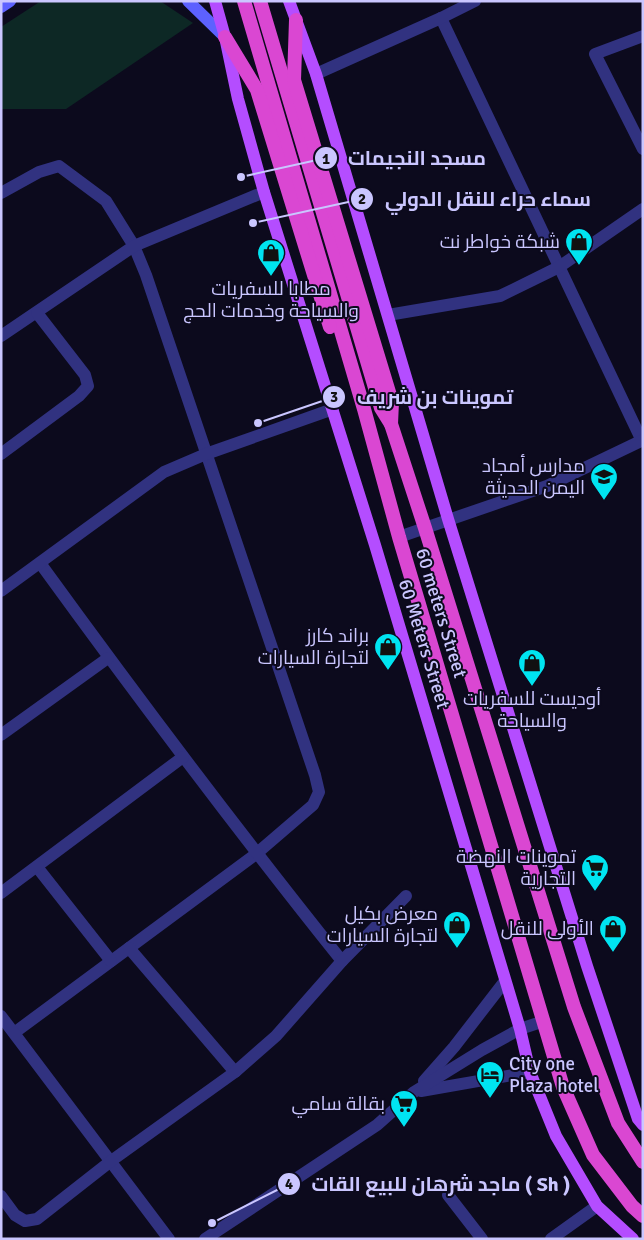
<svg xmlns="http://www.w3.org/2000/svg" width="644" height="1240" viewBox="0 0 644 1240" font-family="Signika,Cairo,sans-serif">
<rect width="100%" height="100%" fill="#0c0a1d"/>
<path fill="#0d2825" d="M 41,1 L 160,1 L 193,23 L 66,109 L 1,109 L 1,27 Z"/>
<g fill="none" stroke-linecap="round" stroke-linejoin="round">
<g stroke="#313280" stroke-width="12">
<path d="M 441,18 L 642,441"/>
<path d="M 643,36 L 595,54 L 643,149"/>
<path d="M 316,74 L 441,18 L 475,1"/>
<path d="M 1,193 L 39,172 L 59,166 L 106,201 L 134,246 L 146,275 L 315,775 L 319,792 L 313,805 L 256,854 L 14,1033"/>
<path d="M 388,315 L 500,296 L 559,267 L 643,209"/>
<path d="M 1,336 L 134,246 L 264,192"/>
<path d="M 1,454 L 79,396 L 88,386 L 85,375 L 37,313"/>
<path d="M 40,563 C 138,698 238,831 342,961"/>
<path d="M 1,591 L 164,472 L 206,454 L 333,409"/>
<path d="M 1,735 L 108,658"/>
<path d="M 37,867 L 111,961"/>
<path d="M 1,893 L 183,757"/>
<path d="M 129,948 L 235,1072"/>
<path d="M 1,1016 L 169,1239"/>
<path d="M 448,1195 L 482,1239"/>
<path d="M 1,1196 L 15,1215 L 25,1221 L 37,1219 L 111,1161 L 235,1072 L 276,1036 L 342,961 L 406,896"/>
<path d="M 551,1239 L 597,1206"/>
</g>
<g stroke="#313280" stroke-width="12">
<path d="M 399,537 L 547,486 L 643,440"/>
<path d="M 424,1081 L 454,1047 L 505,981"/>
<path d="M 421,1091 L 530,1072"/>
<path d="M 205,1239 L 377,1125 L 414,1092 L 482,1050 L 520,1029 L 544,1021"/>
</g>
<g stroke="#5d61ff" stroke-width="12">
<path d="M 188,1 L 225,37"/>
<path d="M 1,7 L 10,1"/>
</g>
<g stroke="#b44dff" stroke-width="12">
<path d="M 215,1 L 225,37 L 238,99 L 264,192 L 375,545 L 520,1029 L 530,1072 L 556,1136 L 597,1206 L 633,1239"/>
<path d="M 289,1 L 316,74 L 448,519 L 587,966 L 638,1119 L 643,1125"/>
</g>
<g stroke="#da47d2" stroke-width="14">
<path d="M 244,1 L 364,409 L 399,537 L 563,1087 L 593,1155 L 632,1206 L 643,1216"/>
<path d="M 260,1 L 381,408 L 391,424 L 425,528 L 574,1007 L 618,1123 L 643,1162"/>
<path d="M 296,20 L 294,80 L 392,402 L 391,424"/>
<path d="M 225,37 L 257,90 L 330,327"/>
</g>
</g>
<defs>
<symbol id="shop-pin" viewBox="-11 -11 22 30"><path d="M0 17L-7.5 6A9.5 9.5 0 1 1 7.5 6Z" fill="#00e4f1" stroke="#0c0a1d"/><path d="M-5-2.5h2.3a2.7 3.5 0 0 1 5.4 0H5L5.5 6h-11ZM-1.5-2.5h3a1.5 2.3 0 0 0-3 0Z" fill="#111"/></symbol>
<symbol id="school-pin" viewBox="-11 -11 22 30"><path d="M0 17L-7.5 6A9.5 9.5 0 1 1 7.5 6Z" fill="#00e4f1" stroke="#0c0a1d"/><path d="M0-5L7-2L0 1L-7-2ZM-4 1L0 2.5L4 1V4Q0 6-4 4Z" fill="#111"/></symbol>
<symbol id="supermarket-pin" viewBox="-11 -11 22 30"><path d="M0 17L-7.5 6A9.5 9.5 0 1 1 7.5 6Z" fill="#00e4f1" stroke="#0c0a1d"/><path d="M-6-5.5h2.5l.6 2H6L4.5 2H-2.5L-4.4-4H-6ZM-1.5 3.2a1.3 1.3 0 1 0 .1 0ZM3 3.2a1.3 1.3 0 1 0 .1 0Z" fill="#111"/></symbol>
<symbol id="hotel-pin" viewBox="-11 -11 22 30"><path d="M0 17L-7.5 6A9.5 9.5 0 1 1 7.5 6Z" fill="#00e4f1" stroke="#0c0a1d"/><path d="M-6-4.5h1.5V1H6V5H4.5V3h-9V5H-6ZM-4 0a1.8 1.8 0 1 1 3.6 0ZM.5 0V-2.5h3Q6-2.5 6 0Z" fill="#111"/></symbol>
</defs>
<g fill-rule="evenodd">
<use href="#shop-pin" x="563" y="226" width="32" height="43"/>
<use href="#shop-pin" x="255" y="237" width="32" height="43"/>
<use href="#school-pin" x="588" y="461" width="32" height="43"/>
<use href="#shop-pin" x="372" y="631" width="32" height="43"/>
<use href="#shop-pin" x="516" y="647" width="32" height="43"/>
<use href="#supermarket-pin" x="579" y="852" width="32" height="43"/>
<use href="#shop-pin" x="441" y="909" width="32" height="43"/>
<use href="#shop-pin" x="597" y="913" width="32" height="43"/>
<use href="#hotel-pin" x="474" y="1059" width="32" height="43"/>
<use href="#supermarket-pin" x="388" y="1088" width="32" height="43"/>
</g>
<g text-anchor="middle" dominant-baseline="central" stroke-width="4" stroke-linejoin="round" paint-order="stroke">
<g font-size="19" fill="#cac6ff" stroke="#0c0a1d" text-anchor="end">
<text x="560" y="242">شبكة خواطر نت</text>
<text x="271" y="289" text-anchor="middle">مطابا للسفريات<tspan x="271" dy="22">والسياحة وخدمات الحج</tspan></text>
<text x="585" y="466">مدارس أمجاد<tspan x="585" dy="22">اليمن الحديثة</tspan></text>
<text x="369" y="636">براند كارز<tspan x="369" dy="22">لتجارة السيارات</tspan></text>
<text x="532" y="699" text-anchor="middle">أوديست للسفريات<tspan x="532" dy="22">والسياحة</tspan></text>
<text x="576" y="857">تموينات النهضة<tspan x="576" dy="22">التجارية</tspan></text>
<text x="438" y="914">معرض بكيل<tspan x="438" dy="22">لتجارة السيارات</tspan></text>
<text x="594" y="929">الأولى للنقل</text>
<text x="509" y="1064" text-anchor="start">City one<tspan x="509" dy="22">Plaza hotel</tspan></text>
<text x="385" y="1104">بقالة سامي</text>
</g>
<g font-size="19" fill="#cac6ff" stroke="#0c0a1d">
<text transform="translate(441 613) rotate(73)">60 meters Street</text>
<text transform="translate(424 644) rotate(73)">60 Meters Street</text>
</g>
</g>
<path fill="none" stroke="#cac6ff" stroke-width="2" d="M241 177L326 158M253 223L362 199M258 423L334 397M212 1223L289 1184"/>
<g fill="#cac6ff" stroke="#0c0a1d" stroke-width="2">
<circle cx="241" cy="177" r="5"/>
<circle cx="253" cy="223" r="5"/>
<circle cx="258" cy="423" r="5"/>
<circle cx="212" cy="1223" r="5"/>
<circle cx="326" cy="158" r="12"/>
<circle cx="362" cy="199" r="12"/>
<circle cx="334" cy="397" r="12"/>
<circle cx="289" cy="1184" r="12"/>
</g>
<g font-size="15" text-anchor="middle" font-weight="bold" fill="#111">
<text x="326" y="164">1</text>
<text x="362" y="204">2</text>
<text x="334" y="402">3</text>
<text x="289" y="1189">4</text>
</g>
<g font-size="20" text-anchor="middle" font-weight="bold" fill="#cac6ff" stroke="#0c0a1d" stroke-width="4" stroke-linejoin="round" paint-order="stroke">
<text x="417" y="165">مسجد النجيمات</text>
<text x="488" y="206">سماء حراء للنقل الدولي</text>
<text x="435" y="404">تموينات بن شريف</text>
<text x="441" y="1191">ماجد شرهان للبيع القات ( Sh )</text>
</g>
<rect width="644" height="1240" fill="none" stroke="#cac6ff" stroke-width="5"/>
</svg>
